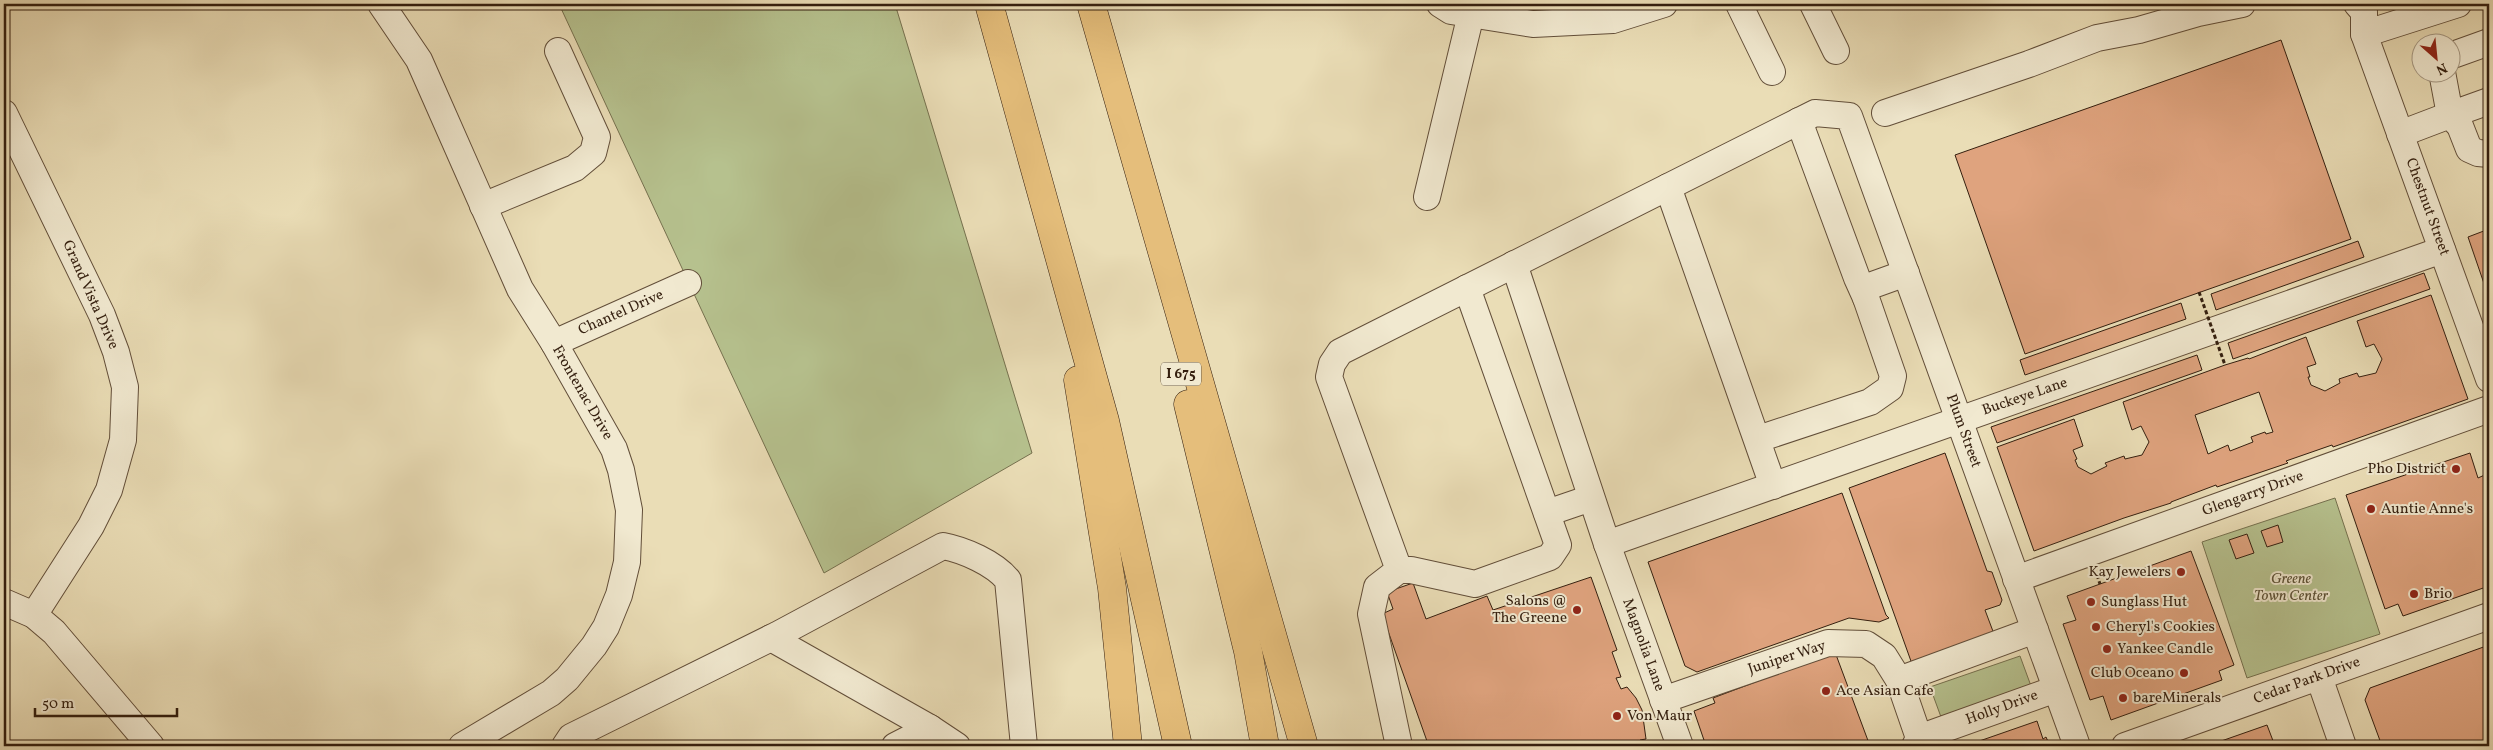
<svg xmlns="http://www.w3.org/2000/svg" width="2493" height="750" viewBox="0 0 2493 750" font-family="Vollkorn,serif">
<rect width="100%" height="100%" fill="#eaddb6"/>
<filter id="stains"><feTurbulence type="fractalNoise" baseFrequency=".004" numOctaves="4"/><feColorMatrix values="0 0 0 0 .2 0 0 0 0 .09 0 0 0 0 .02 0 0 0 .5 -.17"/></filter>
<radialGradient id="worn" r=".72"><stop offset=".6" stop-color="#630" stop-opacity="0"/><stop offset="1" stop-color="#630" stop-opacity=".3"/></radialGradient>
<g fill="#b6c18e" stroke="#75704e">
<path d="M 559,4 L 895,4 L 1032,453 L 824,573 Z"/>
<path d="M 2335,498 L 2380,634 L 2247,678 L 2202,542 Z"/>
<path d="M 2020,656 L 2031,686 L 1941,717 L 1930,687 Z"/>
</g>
<g fill="#dfa37e" stroke="#341f0f" fill-rule="evenodd">
<path d="M 2281,40 L 2351,239 L 2025,354 L 1955,155 Z"/>
<path d="M 2489,229 L 2489,298 L 2468,237 Z"/>
<path d="M 2358,241 L 2364,257 L 2216,310 L 2211,294 Z"/>
<path d="M 2424,273 L 2430,289 L 2233,359 L 2228,343 Z"/>
<path d="M 2431,295 L 2468,399 L 2333,447 L 2332,445 L 2286,461 L 2288,463 L 2217,487 L 2216,485 L 2171,502 L 2171,503 L 2124,518 L 2034,551 L 1997,447 L 2074,419 L 2083,446 L 2073,450 L 2077,459 L 2075,460 L 2078,467 L 2091,474 L 2107,466 L 2105,463 L 2124,456 L 2125,459 L 2142,455 L 2149,442 L 2141,426 L 2132,430 L 2123,402 L 2225,365 L 2248,358 L 2249,359 L 2306,337 L 2316,364 L 2307,367 L 2310,377 L 2308,377 L 2311,385 L 2325,391 L 2340,383 L 2339,379 L 2357,373 L 2359,377 L 2376,373 L 2382,359 L 2374,344 L 2366,347 L 2357,321 ZM 2259,392 L 2273,432 L 2266,434 L 2265,432 L 2251,437 L 2253,442 L 2230,451 L 2228,445 L 2208,454 L 2195,415 Z"/>
<path d="M 2181,303 L 2186,319 L 2025,375 L 2020,360 Z"/>
<path d="M 2197,355 L 2202,370 L 1997,443 L 1991,427 Z"/>
<path d="M 1945,453 L 1987,571 L 1992,572 L 2002,600 L 2000,605 L 1985,610 L 1994,634 L 1912,664 L 1849,488 Z"/>
<path d="M 2470,453 L 2478,478 L 2489,473 L 2489,586 L 2403,616 L 2398,604 L 2385,609 L 2346,495 Z"/>
<path d="M 1842,493 L 1886,615 L 1889,618 L 1879,622 L 1849,618 L 1697,672 L 1685,666 L 1648,562 Z"/>
<path d="M 2278,525 L 2283,542 L 2267,547 L 2261,531 Z"/>
<path d="M 2247,534 L 2254,553 L 2236,559 L 2229,540 Z"/>
<path d="M 2191,551 L 2234,665 L 2219,671 L 2222,680 L 2111,720 L 2103,696 L 2090,700 L 2063,624 L 2076,620 L 2067,596 Z"/>
<path d="M 1591,577 L 1617,650 L 1612,652 L 1621,677 L 1616,678 L 1621,689 L 1627,687 L 1636,698 L 1642,710 L 1646,739 L 1640,740 L 1642,746 L 1421,746 L 1428,744 L 1382,614 L 1393,609 L 1387,592 L 1413,583 L 1426,619 L 1487,596 L 1493,610 Z"/>
<path d="M 2489,645 L 2489,746 L 2382,746 L 2365,700 L 2370,688 Z"/>
<path d="M 1835,652 L 1870,746 L 1706,746 L 1694,711 L 1715,703 L 1713,698 Z"/>
<path d="M 2037,721 L 2043,739 L 2046,737 L 2050,746 L 1965,746 Z"/>
<path d="M 2267,725 L 2275,746 L 2207,746 Z"/>
</g>
<g fill="none" stroke-linecap="round" stroke-linejoin="round">
<defs>
<g id="minor">
<path d="M 381,4 L 419,60 L 520,289 L 554,343 L 614,449 L 621,470 L 629,510 L 627,562 L 619,595 L 606,627 L 594,646 L 567,679 L 551,693 L 462,746"/>
<path d="M 1440,4 L 1451,11 L 1533,24 L 1613,20 L 1664,4"/>
<path d="M 1739,4 L 1772,72"/>
<path d="M 1813,4 L 1836,51"/>
<path d="M 2357,4 L 2364,12 L 2364,34 L 2489,379"/>
<path d="M 2364,34 L 2458,4"/>
<path d="M 2450,56 L 2489,42"/>
<path d="M 2442,72 L 2450,115 L 2489,101"/>
<path d="M 4,113 L 102,315 L 116,352 L 125,387 L 123,440 L 109,490 L 91,526 L 34,615"/>
<path d="M 1885,113 L 2029,64 L 2097,38 L 2139,30 L 2198,13 L 2242,4"/>
<path d="M 1799,121 L 1857,278 L 1866,298"/>
<path d="M 2400,134 L 2450,115 L 2460,126 L 2469,149 L 2478,153 L 2489,154"/>
<path d="M 1668,187 L 1773,486"/>
<path d="M 1427,197 L 1471,14"/>
<path d="M 483,206 L 575,168 L 593,153 L 597,137 L 558,51"/>
<path d="M 1514,264 L 1607,544 L 1680,746"/>
<path d="M 554,343 L 688,283"/>
<path d="M 1758,439 L 1870,402 L 1890,388 L 1893,376 L 1866,298 L 1867,287 L 1906,273"/>
<path d="M 1547,513 L 1591,498"/>
<path d="M 1607,544 L 2442,250"/>
<path d="M 1399,570 L 1411,570 L 1475,584 L 1550,557 L 1558,545 L 1467,288"/>
<path d="M 2016,579 L 2489,409"/>
<path d="M 4,602 L 34,615 L 54,632 L 151,746"/>
<path d="M 771,638 L 930,728"/>
<path d="M 2319,677 L 2343,746"/>
<path d="M 1899,680 L 2035,630"/>
<path d="M 1663,700 L 1828,643 L 1866,644 L 1884,656 L 1899,680 L 1919,738 L 1915,746"/>
<path d="M 1919,738 L 2056,689"/>
<path d="M 565,746 L 571,737 L 777,635 L 943,546 C 964,550 994,563 1008,580 L 1024,746"/>
<path d="M 895,746 L 930,728 L 957,746"/>
<path d="M 1399,746 L 1371,614 L 1377,587 L 1399,570 L 1329,377 L 1332,364 L 1340,352 L 1815,113 L 1849,116 L 2077,746"/>
<path d="M 2125,746 L 2489,616"/>
</g>
<g id="highway">
<path d="M 989,4 L 1105,421 L 1178,746"/>
<path d="M 1091,4 L 1304,746"/>
<path d="M 1078,380 L 1112,588 L 1128,746"/>
<path d="M 1188,404 L 1248,651 L 1265,746"/>
</g>
</defs>
<use href="#minor" stroke="#624e39" stroke-width="28"/>
<use href="#highway" stroke="#341f0f" stroke-width="29"/>
<path stroke="#341f0f" stroke-width="3" stroke-dasharray="4 2.5" stroke-linecap="butt" d="M 2097,575 L 2100,584"/>
<use href="#minor" stroke="#f1e9d0" stroke-width="26"/>
<use href="#highway" stroke="#e5be7b" stroke-width="28"/>
<path stroke="#341f0f" stroke-width="3" stroke-dasharray="4 2.5" stroke-linecap="butt" d="M 2199,292 L 2225,365"/>
</g>
<g fill="#8f2418" stroke="#f1e9d0" stroke-width="2">
<circle cx="2456" cy="469" r="5"/>
<circle cx="2371" cy="509" r="5"/>
<circle cx="2181" cy="572" r="5"/>
<circle cx="2414" cy="594" r="5"/>
<circle cx="2091" cy="602" r="5"/>
<circle cx="1577" cy="610" r="5"/>
<circle cx="2096" cy="627" r="5"/>
<circle cx="2107" cy="649" r="5"/>
<circle cx="2184" cy="673" r="5"/>
<circle cx="1826" cy="691" r="5"/>
<circle cx="2123" cy="698" r="5"/>
<circle cx="1617" cy="716" r="5"/>
</g>
<g text-anchor="middle" dominant-baseline="central" stroke-width="4" stroke-linejoin="round" paint-order="stroke">
<rect fill="#f1e9d0" stroke="#6d5c49" stroke-width="1" x="1161" y="362.5" width="40" height="23" rx="4"/>
<g font-size="14" font-weight="bold" fill="#341f0f">
<text x="1181" y="374">I 675</text>
</g>
<g font-size="15" fill="#341f0f" stroke="#f1e9d0">
<text transform="translate(2427 207) rotate(70)">Chestnut Street</text>
<text transform="translate(90 295) rotate(66)">Grand Vista Drive</text>
<text transform="translate(621 313) rotate(-24)">Chantel Drive</text>
<text transform="translate(582 393) rotate(60)">Frontenac Drive</text>
<text transform="translate(2025 397) rotate(-19)">Buckeye Lane</text>
<text transform="translate(1963 431) rotate(70)">Plum Street</text>
<text transform="translate(2253 494) rotate(-20)">Glengarry Drive</text>
<text transform="translate(1643 645) rotate(70)">Magnolia Lane</text>
<text transform="translate(1787 658) rotate(-18)">Juniper Way</text>
<text transform="translate(2307 681) rotate(-20)">Cedar Park Drive</text>
<text transform="translate(2002 708) rotate(-20)">Holly Drive</text>
</g>
<g font-size="15" fill="#341f0f" stroke="#f1e9d0" text-anchor="start">
<text x="2446" y="469" text-anchor="end">Pho District</text>
<text x="2381" y="509">Auntie Anne's</text>
<text x="2171" y="572" text-anchor="end">Kay Jewelers</text>
<text x="2424" y="594">Brio</text>
<text x="1567" y="601" text-anchor="end">Salons @<tspan x="1567" dy="17">The Greene</tspan></text>
<text x="2101" y="602">Sunglass Hut</text>
<text x="2106" y="627">Cheryl's Cookies</text>
<text x="2117" y="649">Yankee Candle</text>
<text x="2174" y="673" text-anchor="end">Club Oceano</text>
<text x="1836" y="691">Ace Asian Cafe</text>
<text x="2133" y="698">bareMinerals</text>
<text x="1627" y="716">Von Maur</text>
</g>
<g font-size="15" font-style="italic" fill="#5b5035" stroke="#f1e9d0">
<text x="2291" y="579">Greene<tspan x="2291" dy="17">Town Center</tspan></text>
</g>
</g>
<rect width="2493" height="750" fill="none" stroke="#eaddb6" stroke-width="20"/>
<rect x="5" y="5" width="2483" height="740" fill="none" stroke="#341f0f" stroke-width="2.5"/>
<rect x="10" y="10" width="2473" height="730" fill="none" stroke="#341f0f"/>
<g transform="translate(2436 58) rotate(153)"><circle r="24" fill="#f1e9d0" stroke="#a59883"/>
<path d="M0-4L9 19L0 12L-9 19Z" fill="#8f2418"/>
<text y="-8" font-size="14" font-weight="bold" text-anchor="middle" fill="#341f0f">N</text>
</g>
<path d="M35 708v8h142v-8" fill="none" stroke="#341f0f" stroke-width="2.5"/>
<text x="42" y="708" font-size="15" fill="#341f0f" stroke="#f1e9d0" stroke-width="4" paint-order="stroke">50 m</text>
<rect width="100%" height="100%" filter="url(#stains)"/>
<rect width="100%" height="100%" fill="url(#worn)"/>
</svg>
